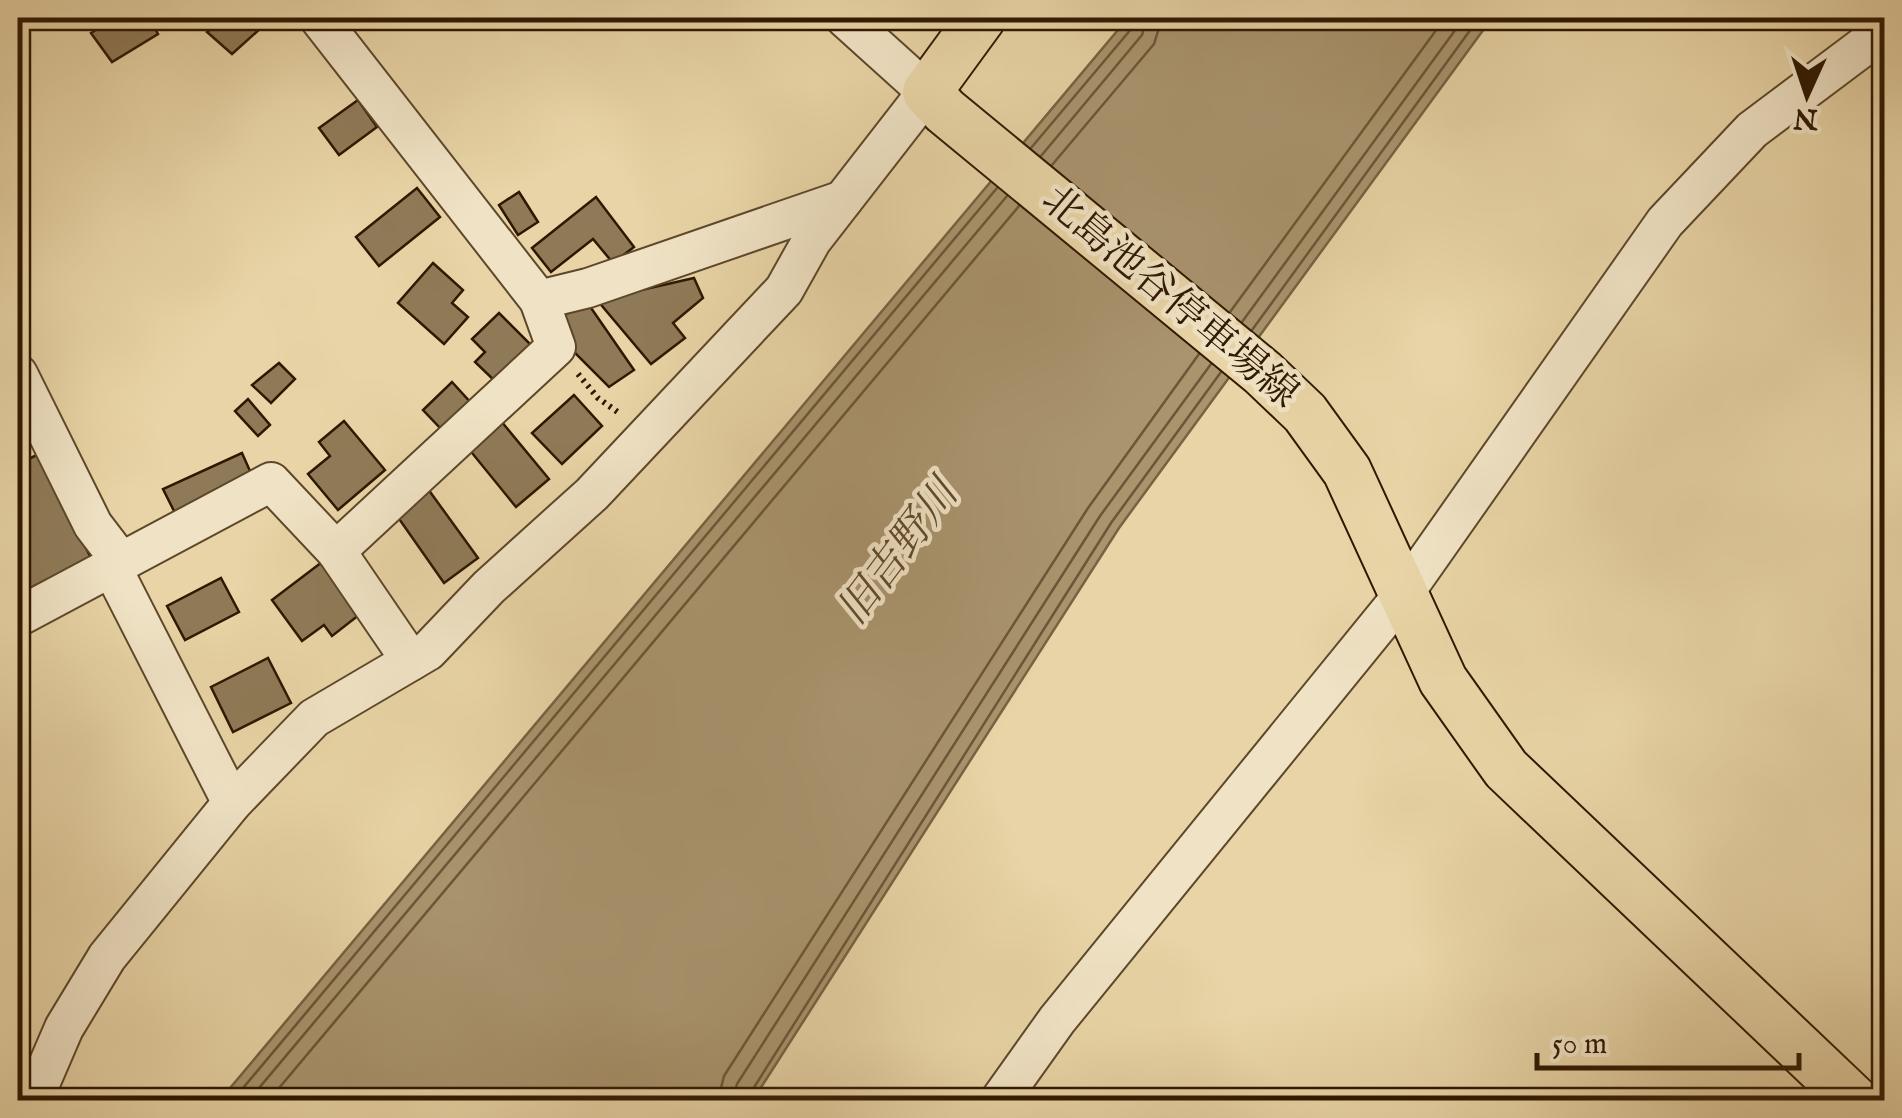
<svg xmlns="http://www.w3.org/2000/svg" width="1902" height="1118" viewBox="0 0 1902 1118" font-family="'IM FELL English','Noto Serif JP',serif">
<rect width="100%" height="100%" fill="#e8d4a6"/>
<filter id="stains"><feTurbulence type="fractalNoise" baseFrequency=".002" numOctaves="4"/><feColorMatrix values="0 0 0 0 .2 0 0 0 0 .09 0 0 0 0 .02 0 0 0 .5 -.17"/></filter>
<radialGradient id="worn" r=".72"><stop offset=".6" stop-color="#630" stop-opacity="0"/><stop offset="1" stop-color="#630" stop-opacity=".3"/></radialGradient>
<path fill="#a9946e" stroke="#786242" stroke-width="2.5" d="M 1128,18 L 1492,18 L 1119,528 L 753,1100 L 220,1100 Z"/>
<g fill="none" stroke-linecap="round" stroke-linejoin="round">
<g stroke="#6c5638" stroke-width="2.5">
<path d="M 1031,148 L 1132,28 L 1134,18"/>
<path d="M 1041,156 L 1142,35 L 1147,18"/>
<path d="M 1052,165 L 1154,44 L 1162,18"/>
<path d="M 1230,312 L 1445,18"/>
<path d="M 1242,322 L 1464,18"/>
<path d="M 1252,330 L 1479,18"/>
<path d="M 233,1100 L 997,188"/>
<path d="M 249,1100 L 1007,196"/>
<path d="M 269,1100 L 1019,206"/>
<path d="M 718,1100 L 724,1076 L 1088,508 L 1199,354"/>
<path d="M 733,1100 L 737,1084 L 1100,516 L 1211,364"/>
<path d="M 746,1100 L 1111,523 L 1221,372"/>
</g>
</g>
<g fill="#8f7a57" stroke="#2f1801" stroke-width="2.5">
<path d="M 116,18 L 149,18 L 158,34 L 112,62 L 91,33 Z"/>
<path d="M 224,18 L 272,18 L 232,54 L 207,32 Z"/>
<path d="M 358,100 L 377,127 L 339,155 L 319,128 Z"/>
<path d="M 417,188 L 440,217 L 379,266 L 356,237 Z"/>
<path d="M 519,192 L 538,222 L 518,235 L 499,205 Z"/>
<path d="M 596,197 L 634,247 L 613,263 L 593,239 L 551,272 L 532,248 Z"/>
<path d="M 433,263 L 463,290 L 452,303 L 468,317 L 444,344 L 398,303 Z"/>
<path d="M 694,278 L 703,298 L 673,323 L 685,338 L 651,364 L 597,300 Z"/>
<path d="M 589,305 L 634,370 L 609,387 L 569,347 L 563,315 Z"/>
<path d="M 499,313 L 535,349 L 499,385 L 475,362 L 485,352 L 472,339 Z"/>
<path d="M 279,363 L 295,379 L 271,403 L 252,385 Z"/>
<path d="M 452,382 L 472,404 L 443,431 L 423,410 Z"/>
<path d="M 574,395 L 602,426 L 562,464 L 532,433 Z"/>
<path d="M 248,399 L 270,425 L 258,436 L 235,411 Z"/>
<path d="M 344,421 L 385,470 L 338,510 L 308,474 L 330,456 L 319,442 Z"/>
<path d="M 501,421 L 549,479 L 516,507 L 468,448 Z"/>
<path d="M 242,453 L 254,480 L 176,515 L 163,489 Z"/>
<path d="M 39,454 L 91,558 L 18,594 L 18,464 Z"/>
<path d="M 428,489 L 478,558 L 444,583 L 395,513 Z"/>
<path d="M 326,559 L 364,611 L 332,636 L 324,625 L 302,641 L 272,600 Z"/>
<path d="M 221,578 L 239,612 L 185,640 L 167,606 Z"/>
<path d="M 268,658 L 291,703 L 233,732 L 211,687 Z"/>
</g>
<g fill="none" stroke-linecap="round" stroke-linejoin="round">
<defs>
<g id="minor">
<path d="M 539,300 L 588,288 L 843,200"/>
<path d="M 18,374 L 93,525 L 119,559"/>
<path d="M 336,551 L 411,661"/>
<path d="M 110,564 L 232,803"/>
<path d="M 18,617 L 271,482 L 336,551 L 556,347 L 539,300 L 319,18"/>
<path d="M 33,1100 L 64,1028 L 107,957 L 232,803 L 314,718 L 428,651 L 489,587 L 592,494 L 784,290 L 812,240 L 927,92 L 845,18"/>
<path d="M 1000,1100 L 1057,1020 L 1402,596 L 1665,222 L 1752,130 L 1884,31"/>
</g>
<path id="major" d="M 981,18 L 927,92 L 945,111 L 1263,373 L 1305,413 L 1347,471 L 1443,680 L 1506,769 L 1854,1100"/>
</defs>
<use href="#minor" stroke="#5d472a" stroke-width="42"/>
<use href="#major" stroke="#2f1801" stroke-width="52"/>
<path stroke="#2f1801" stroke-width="6" stroke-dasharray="2.5 5" stroke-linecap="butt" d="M 578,374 L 598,398 L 619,413"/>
<use href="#minor" stroke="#f0e3c5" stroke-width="38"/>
<use href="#major" stroke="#e8d4a6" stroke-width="48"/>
</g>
<g text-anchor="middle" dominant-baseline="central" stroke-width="9" stroke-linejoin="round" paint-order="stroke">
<g font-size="40" fill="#2f1801" stroke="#f0e3c5">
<text transform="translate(1169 298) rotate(40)">北島池谷停車場線</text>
</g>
<g font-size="42" font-style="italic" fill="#604a2d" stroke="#f0e3c5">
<text transform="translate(899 553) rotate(-53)">旧吉野川</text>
</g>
</g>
<rect width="1902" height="1118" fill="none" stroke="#e8d4a6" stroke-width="60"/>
<rect x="20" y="20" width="1862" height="1078" fill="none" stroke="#2f1801" stroke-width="5"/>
<rect x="30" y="30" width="1842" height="1058" fill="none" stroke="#2f1801" stroke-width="2.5"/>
<g transform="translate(1807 95) rotate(183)" stroke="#f0e3c5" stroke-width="8" paint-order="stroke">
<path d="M0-8L18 38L0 25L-18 38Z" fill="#2f1801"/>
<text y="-15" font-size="28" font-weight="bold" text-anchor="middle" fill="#2f1801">N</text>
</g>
<path d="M1537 1053v15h262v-15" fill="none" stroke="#2f1801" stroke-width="5"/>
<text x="1552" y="1053" font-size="30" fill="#2f1801" stroke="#f0e3c5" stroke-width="8" paint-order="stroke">50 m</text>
<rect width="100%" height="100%" filter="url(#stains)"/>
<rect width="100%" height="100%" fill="url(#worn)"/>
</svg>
